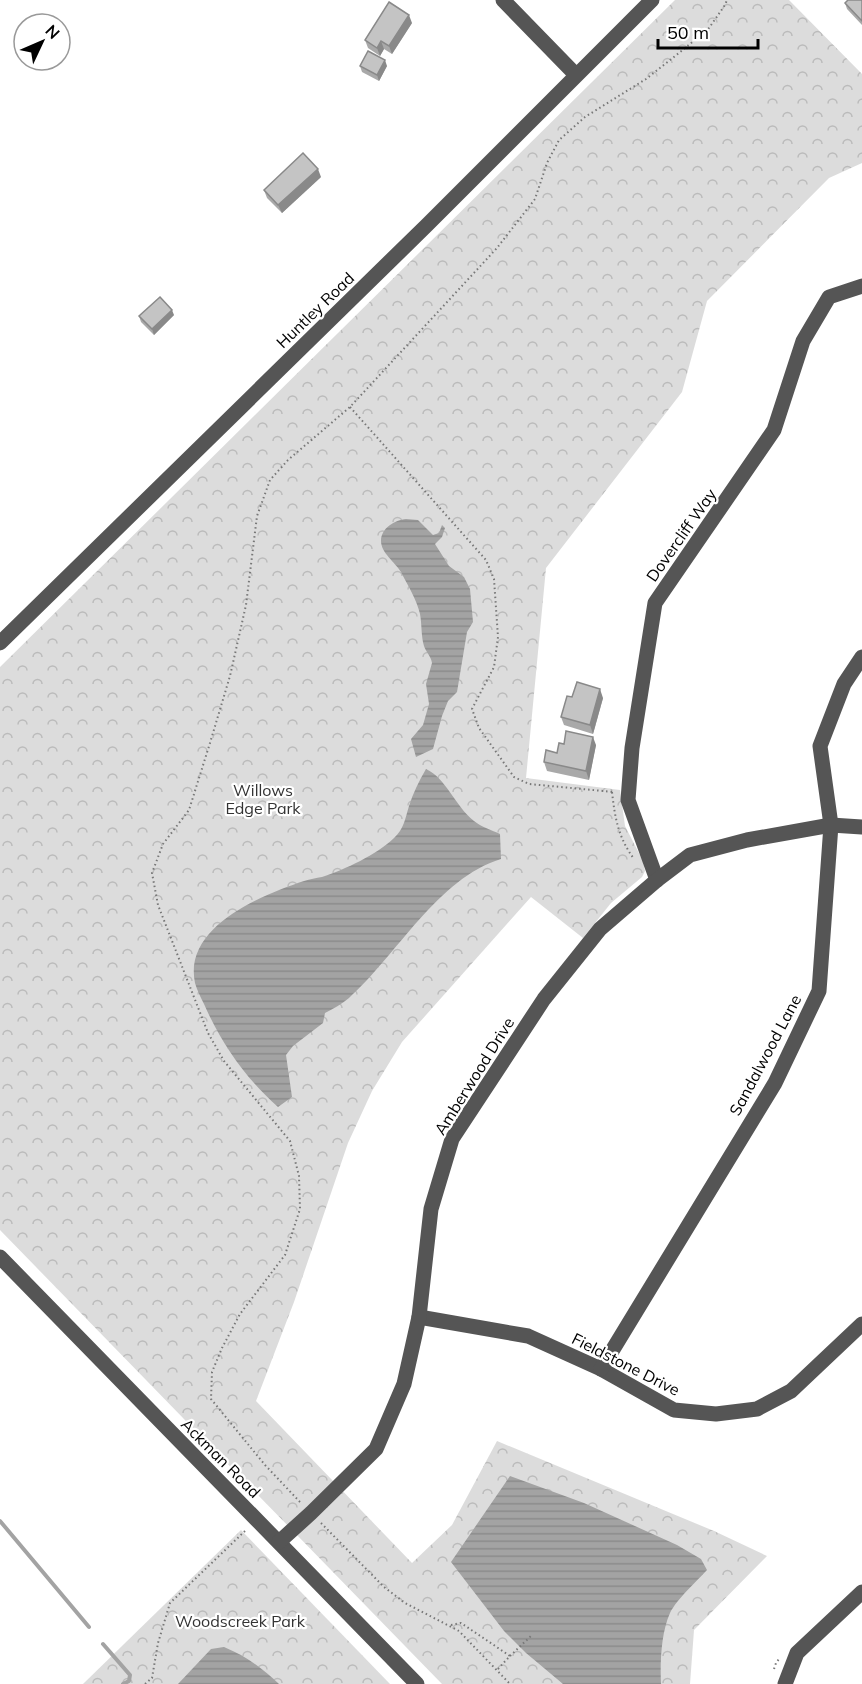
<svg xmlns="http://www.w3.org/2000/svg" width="862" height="1684" viewBox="0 0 862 1684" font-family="Mulish,sans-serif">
<defs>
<pattern id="forest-crowns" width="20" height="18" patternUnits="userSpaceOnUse" patternTransform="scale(1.5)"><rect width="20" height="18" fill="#dcdcdc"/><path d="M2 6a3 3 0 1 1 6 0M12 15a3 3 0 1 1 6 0" fill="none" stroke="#bbb"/></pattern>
<pattern id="water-rules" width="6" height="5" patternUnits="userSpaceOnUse" patternTransform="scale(1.5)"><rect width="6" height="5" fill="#a3a3a3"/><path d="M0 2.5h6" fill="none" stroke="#8b8b8b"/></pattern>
</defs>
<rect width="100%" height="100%" fill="#fff"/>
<g fill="url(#forest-crowns)">
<path d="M 675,0 L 789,0 L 862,74 L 862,163 L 829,178 L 707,301 L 682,392 L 546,568 L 526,778 L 620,790 L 625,826 L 643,861 L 645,871 L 642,877 L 611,903 L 583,938 L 531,897 L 402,1042 L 372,1091 L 348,1143 L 294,1302 L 256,1401 L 412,1563 L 452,1525 L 497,1441 L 714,1531 L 767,1556 L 694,1630 L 690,1684 L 442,1684 L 0,1230 L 0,667 Z"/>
<path d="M 241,1530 L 390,1684 L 83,1684 Z"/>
</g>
<g fill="url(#water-rules)">
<path d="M 406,519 L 418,520 L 433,535 L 439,533 L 442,525 L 445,528 L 442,537 L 435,544 L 449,566 L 464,577 L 470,589 L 473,622 L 467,632 L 457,692 L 448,701 L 442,716 L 433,749 L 416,757 L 411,739 L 423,725 L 429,704 L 426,684 L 432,663 C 431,656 426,652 424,646 C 421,636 422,625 420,614 C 417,600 407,584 401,572 C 395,562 381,553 381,541 C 381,528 395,520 406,519 Z"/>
<path d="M 426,769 C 446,778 455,806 474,821 C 481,827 492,830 500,834 L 501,859 C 438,878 397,955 349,998 C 342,1004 333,1009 325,1013 L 323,1023 L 293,1046 L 286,1055 L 292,1097 L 278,1107 C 246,1079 221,1043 204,1004 C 201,998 197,990 195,983 C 183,926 262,895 304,881 C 310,879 316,878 322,877 C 346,869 376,855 394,838 C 404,829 405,819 409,806 C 413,793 419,781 426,769 Z"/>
<path d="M 510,1476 L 584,1503 L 677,1545 L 701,1559 L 707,1570 C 696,1582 677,1599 670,1613 C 661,1633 660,1663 661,1684 L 563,1684 L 526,1653 L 504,1631 L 451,1562 Z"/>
<path d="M 224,1647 C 246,1656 262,1668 279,1684 L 178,1684 L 211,1649 Z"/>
</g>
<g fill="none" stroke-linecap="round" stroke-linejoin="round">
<g stroke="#a3a3a3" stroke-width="4">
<path d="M 0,1521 L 89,1627"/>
<path d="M 103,1644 L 130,1675 L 129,1681 L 123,1684"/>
</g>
<g stroke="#777" stroke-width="2" stroke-dasharray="1.5 3" stroke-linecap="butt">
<path d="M 350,407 L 486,560 L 494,579 L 498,637 L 494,667 L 472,709 L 479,728 L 514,777 L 529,784 L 614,792"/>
<path d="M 612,792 C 615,818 618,837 634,859"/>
<path d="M 300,1502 L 265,1465 L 211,1399 L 212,1372 L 222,1348 L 240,1314 L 285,1255 L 300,1209 L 299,1176 L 290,1141 L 224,1061 L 208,1033 L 158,905 L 152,873 L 163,844 L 189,810 L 210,743 L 230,676 L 246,605 L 257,516 L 270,480 L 288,460 L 350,407 L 497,248 L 535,199 L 547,163 L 559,140 L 585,117 L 646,79 L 684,49 L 709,28 L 725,5 L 727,0"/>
<path d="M 321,1523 L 384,1587 L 405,1603 L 459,1631 L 510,1684"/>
<path d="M 451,1625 L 461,1623 L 510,1656 L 497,1670"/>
<path d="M 510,1656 L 531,1636"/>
<path d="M 774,1669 L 776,1663 L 779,1659"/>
<path d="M 145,1684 L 152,1678 L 158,1643 L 170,1603 L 246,1530"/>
</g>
<g stroke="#555" stroke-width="15">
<path d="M 503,0 L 576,75"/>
<path d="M 0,643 L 427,225 L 652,0"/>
<path d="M 657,880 L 628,800 L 632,748 L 655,603 L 774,430 L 803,341 L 829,297 L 862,286"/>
<path d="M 0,1257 L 417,1684"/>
<path d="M 419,1317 L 528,1336 L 601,1369 L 674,1410 L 716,1414 L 757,1409 L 791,1391 L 862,1324"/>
<path d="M 601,1369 L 775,1083 L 819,991 L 831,825 L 820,746 L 844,684 L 862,657"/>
<path d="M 279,1542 L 311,1513 L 376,1449 L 404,1384 L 419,1317 L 431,1209 L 452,1139 L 544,999 L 600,929 L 657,880 L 690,855 L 747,840 L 831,825 L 862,827"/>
<path d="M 785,1684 L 797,1653 L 862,1592"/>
</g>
</g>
<g fill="#a9a9a9">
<path d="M 862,0 L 862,25 L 847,9 L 845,3 Z"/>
<path d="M 412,23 L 392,54 L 384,49 L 380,56 L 368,48 L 365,40 Z"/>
<path d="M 360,66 L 387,66 L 379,81 L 362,72 Z"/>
<path d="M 321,177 L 282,213 L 267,198 L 264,190 Z"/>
<path d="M 174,315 L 154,335 L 141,322 L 139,316 Z"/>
<path d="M 572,697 L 603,698 L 593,734 L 564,725 L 561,717 Z"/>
<path d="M 564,744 L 596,745 L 589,780 L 547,771 L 544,762 L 557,753 Z"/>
</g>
<g fill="#898989">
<path d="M 409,15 L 412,23 L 392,54 L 389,46 Z"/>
<path d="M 381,41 L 384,49 L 380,56 L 377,48 Z"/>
<path d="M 385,60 L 387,66 L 379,81 L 377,75 Z"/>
<path d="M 318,169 L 321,177 L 282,213 L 278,205 Z"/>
<path d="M 172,310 L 174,315 L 154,335 L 152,329 Z"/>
<path d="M 600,689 L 603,698 L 593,734 L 590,725 Z"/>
<path d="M 593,737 L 596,745 L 589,780 L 586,771 Z"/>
</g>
<g fill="#c4c4c4" stroke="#898989" stroke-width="1.5">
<path d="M 848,0 L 862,0 L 862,21 L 845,3 Z"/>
<path d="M 389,2 L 409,15 L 389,46 L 381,41 L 377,48 L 365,40 Z"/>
<path d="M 368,51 L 385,60 L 377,75 L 360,66 Z"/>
<path d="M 303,153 L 318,169 L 278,205 L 264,190 Z"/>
<path d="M 160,297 L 172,310 L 152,329 L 139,316 Z"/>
<path d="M 577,682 L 600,689 L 590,725 L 561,717 L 567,696 L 572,697 Z"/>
<path d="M 566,731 L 593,737 L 586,771 L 544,762 L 546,750 L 557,753 L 559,743 L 564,744 Z"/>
</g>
<g text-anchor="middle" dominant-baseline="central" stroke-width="4.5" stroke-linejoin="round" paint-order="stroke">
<g font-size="16" fill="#000" stroke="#fff">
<text transform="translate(315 310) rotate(-44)">Huntley Road</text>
<text transform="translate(681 535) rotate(-55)">Dovercliff Way</text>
<text transform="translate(765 1055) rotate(-62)">Sandalwood Lane</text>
<text transform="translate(474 1076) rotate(-58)">Amberwood Drive</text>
<text transform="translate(626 1364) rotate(27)">Fieldstone Drive</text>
<text transform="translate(221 1458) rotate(45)">Ackman Road</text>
</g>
<g font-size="16" fill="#333" stroke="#fff">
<text x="263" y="790">Willows<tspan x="263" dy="18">Edge Park</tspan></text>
<text x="240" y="1621">Woodscreek Park</text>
</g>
</g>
<g transform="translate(42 42) rotate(46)"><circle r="28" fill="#ffffff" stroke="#999999" stroke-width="1.5"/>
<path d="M0-4.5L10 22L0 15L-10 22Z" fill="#000000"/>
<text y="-9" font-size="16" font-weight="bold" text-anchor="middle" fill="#000000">N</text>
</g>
<path d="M658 39v9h100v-9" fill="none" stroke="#000000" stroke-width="3"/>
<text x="667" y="39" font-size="18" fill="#000000" stroke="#ffffff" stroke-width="4.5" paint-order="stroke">50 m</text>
</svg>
